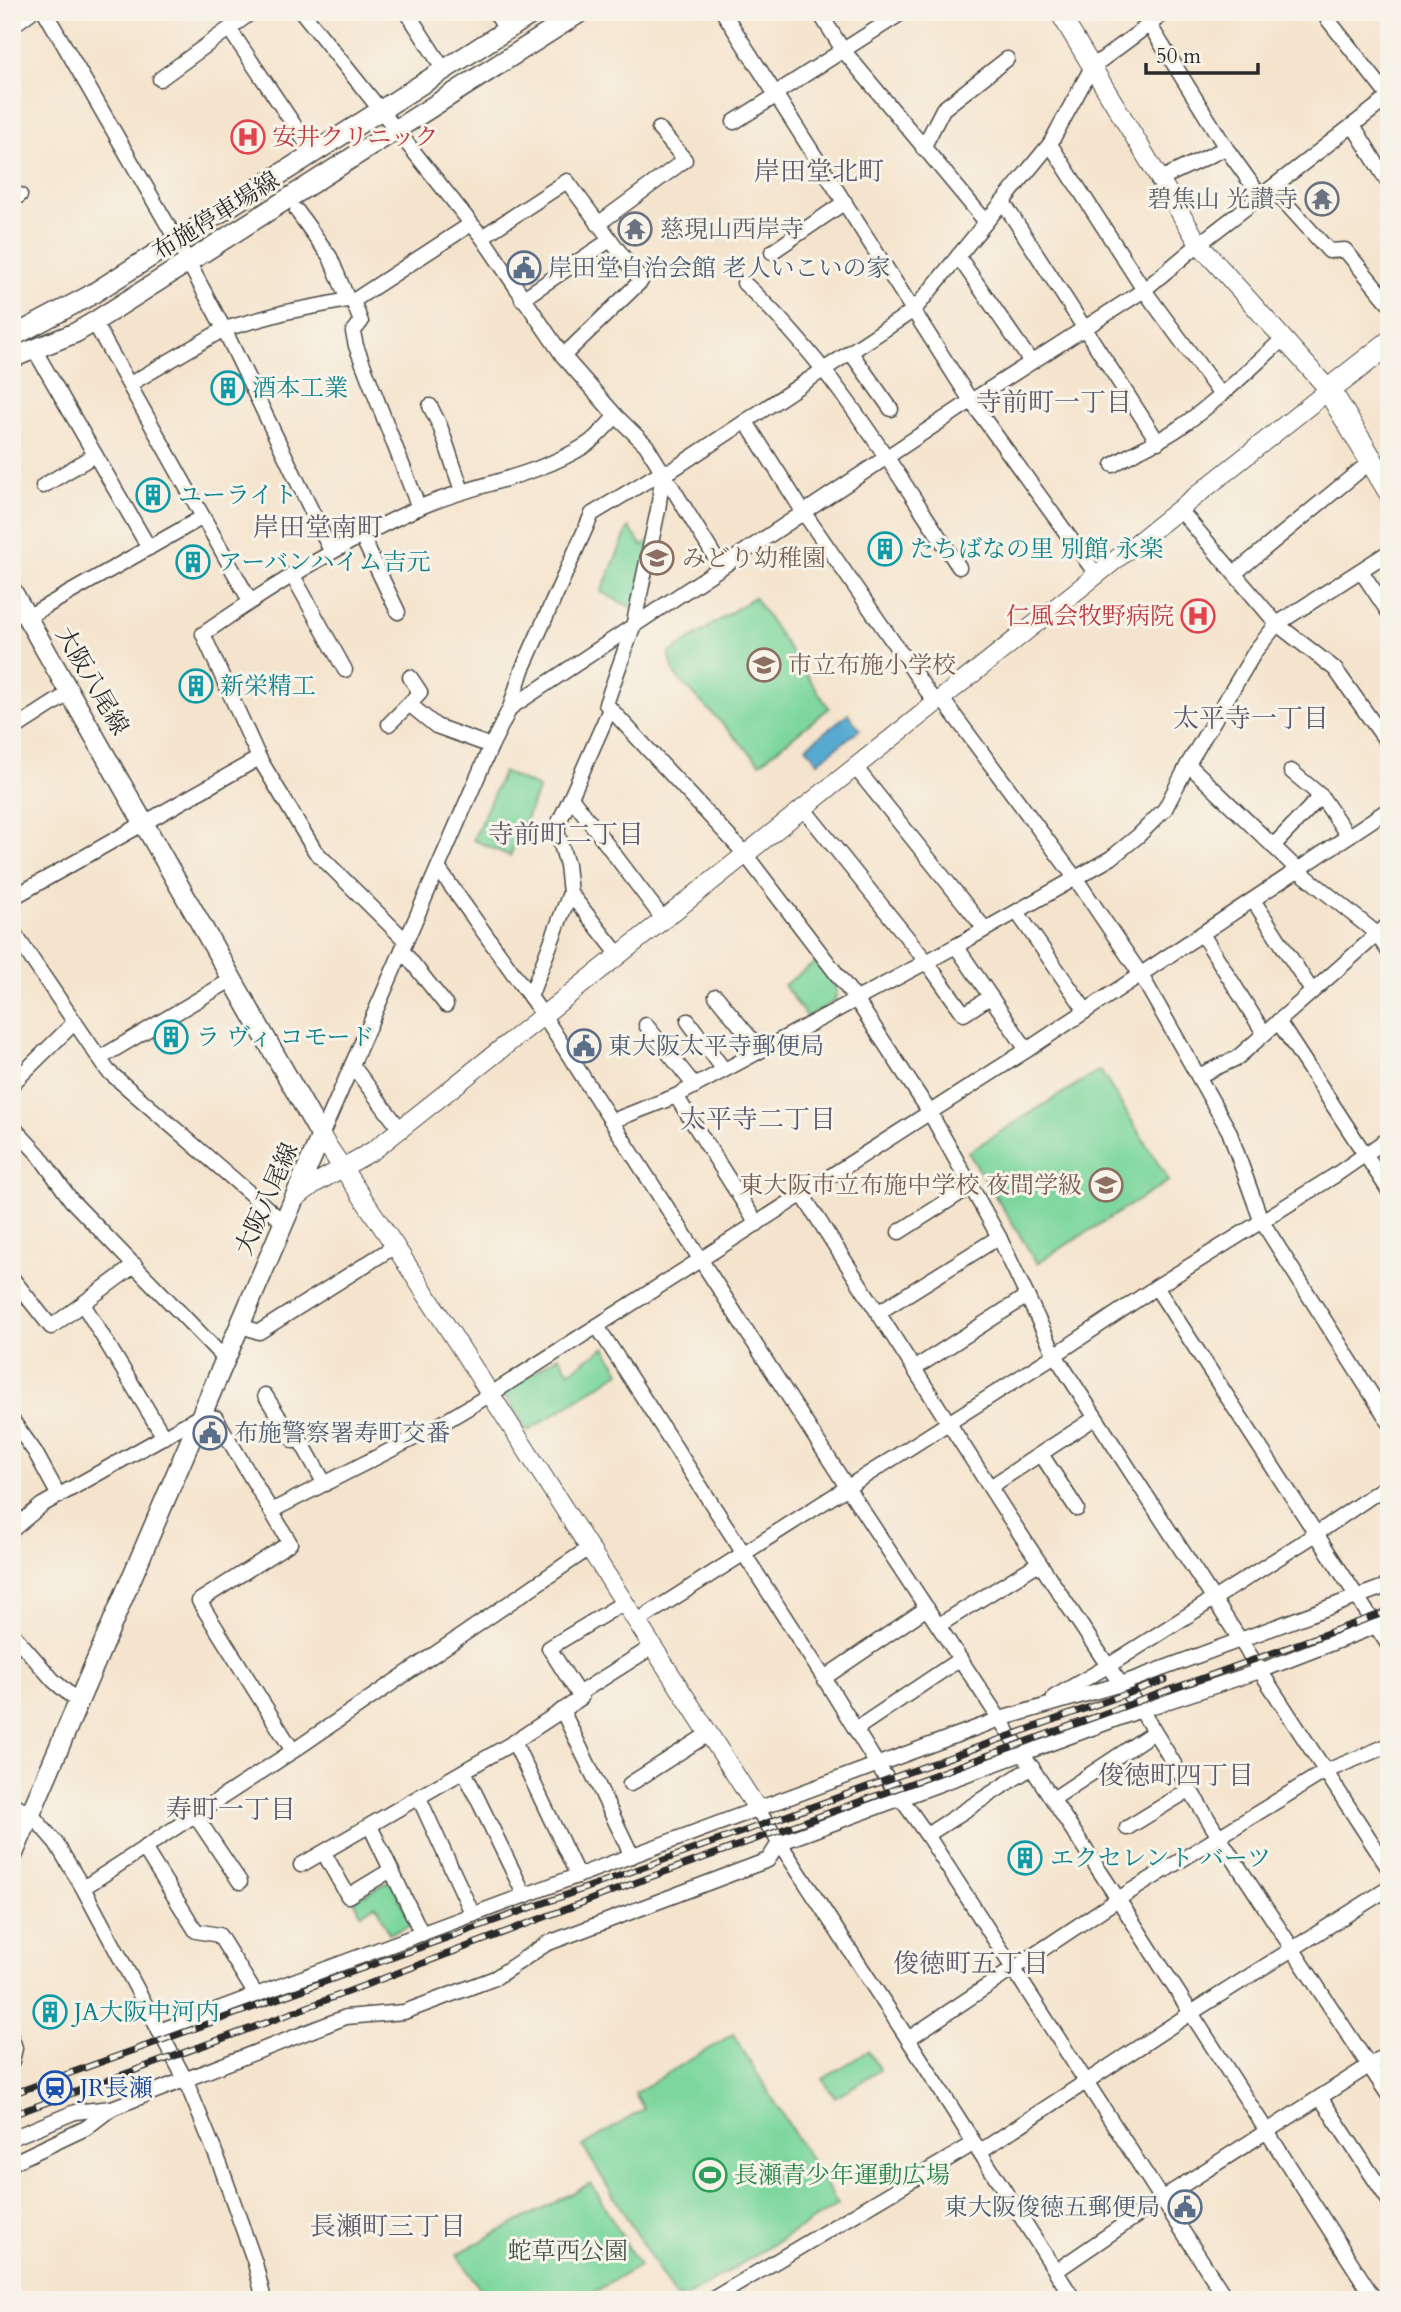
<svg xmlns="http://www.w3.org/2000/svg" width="1401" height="2312" viewBox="0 0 1401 2312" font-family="Cardo,'Noto Serif JP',serif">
<rect width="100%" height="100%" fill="#f7f3e8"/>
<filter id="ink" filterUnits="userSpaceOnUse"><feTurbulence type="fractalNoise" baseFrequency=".0143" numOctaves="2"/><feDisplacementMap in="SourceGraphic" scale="14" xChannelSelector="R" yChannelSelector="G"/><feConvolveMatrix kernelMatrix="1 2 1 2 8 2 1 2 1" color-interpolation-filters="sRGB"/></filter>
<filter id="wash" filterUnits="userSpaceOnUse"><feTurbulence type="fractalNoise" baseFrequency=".00686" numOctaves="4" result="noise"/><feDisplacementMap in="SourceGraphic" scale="28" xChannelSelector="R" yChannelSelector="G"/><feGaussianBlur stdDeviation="1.57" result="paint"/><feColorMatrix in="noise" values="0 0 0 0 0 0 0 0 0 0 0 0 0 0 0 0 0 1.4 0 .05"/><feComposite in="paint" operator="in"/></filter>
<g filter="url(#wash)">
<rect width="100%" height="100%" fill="#f5e4cd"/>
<g fill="#7dd79d" stroke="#548164" stroke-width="2">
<path d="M 629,527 L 642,546 L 651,541 L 636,610 L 601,592 Z"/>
<path d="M 754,597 L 829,708 L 760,763 L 675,675 L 669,654 Z"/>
<path d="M 503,772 L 539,788 L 510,856 L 473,840 Z"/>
<path d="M 816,962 L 837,989 L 835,1001 L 807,1017 L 784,985 Z"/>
<path d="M 1100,1070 L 1169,1181 L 1037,1263 L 968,1152 Z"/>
<path d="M 605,1347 L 620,1372 L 528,1431 L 503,1393 L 559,1356 L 569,1372 Z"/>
<path d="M 388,1882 L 393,1884 L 412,1925 L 389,1934 L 379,1909 L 375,1905 L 361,1914 L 354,1900 Z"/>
<path d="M 733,2034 L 838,2205 L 686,2297 L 675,2297 L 583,2146 L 644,2109 L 635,2093 Z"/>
<path d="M 868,2051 L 880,2070 L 835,2098 L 823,2079 Z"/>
<path d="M 591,2183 L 639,2266 L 580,2300 L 480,2300 L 485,2297 L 457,2254 Z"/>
</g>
<path fill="#57aad2" stroke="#416a7e" stroke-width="2" d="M 848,714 L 860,729 L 818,762 L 806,747 Z"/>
</g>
<g filter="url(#ink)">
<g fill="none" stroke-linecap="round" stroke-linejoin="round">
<defs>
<g id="minor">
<path d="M 45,12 L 177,241 L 224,329 L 331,551"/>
<path d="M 302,12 L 482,237 L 563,356 L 616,416 L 646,445 L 721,567"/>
<path d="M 407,12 L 444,70"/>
<path d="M 495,12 L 507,31"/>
<path d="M 723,12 L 971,401 L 1096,574"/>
<path d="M 819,12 L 843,50 L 986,222"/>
<path d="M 1322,12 L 1389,97"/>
<path d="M 1149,24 L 1226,148"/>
<path d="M 12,26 L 31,12"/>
<path d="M 230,30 L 313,153"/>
<path d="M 160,79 L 252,12"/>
<path d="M 776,93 L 903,12"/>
<path d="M 734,122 L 777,95"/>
<path d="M 1353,125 L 1389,184"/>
<path d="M 1050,144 L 1144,290 L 1221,395"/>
<path d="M 923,148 L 943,109 L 1007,59"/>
<path d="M 1158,180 L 1226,148 L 1261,197"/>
<path d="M 1272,188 L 1329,251 L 1345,250 L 1389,303"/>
<path d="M 12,200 L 20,195"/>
<path d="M 1003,202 L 1158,442"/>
<path d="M 297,211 L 330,257 L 348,300"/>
<path d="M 598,224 L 685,160 L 659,129"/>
<path d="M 482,237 L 567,181 L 641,281 L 563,356"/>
<path d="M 772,252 L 845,202"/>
<path d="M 958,256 L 1031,362"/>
<path d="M 744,283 C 831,363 894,469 959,567"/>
<path d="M 522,299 L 610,240"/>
<path d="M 353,301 L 361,322 L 353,332 L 356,346 L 419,508"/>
<path d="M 94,322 L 250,601"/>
<path d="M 34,349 L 149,548"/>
<path d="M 851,353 L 891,409"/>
<path d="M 130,384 L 224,329 L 286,312 L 348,300 L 353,301 L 471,224"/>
<path d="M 430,406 L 440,426 L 462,491"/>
<path d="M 746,422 L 804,513 L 936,704"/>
<path d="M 1113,465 C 1134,451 1158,443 1179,428 C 1216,402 1249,370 1283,339"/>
<path d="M 663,471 L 658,510 L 633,627 L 606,704 L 745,854 L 855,998 L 929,1111 L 999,1237 L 1055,1355 L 1389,1869"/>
<path d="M 43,486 L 95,455"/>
<path d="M 1180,510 L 1277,624 L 1335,669 L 1389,745"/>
<path d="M 361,535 L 398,612"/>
<path d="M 1361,571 L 1389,613"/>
<path d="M 1235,573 L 1370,462"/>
<path d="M 292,574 L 345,670"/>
<path d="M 27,617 L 203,517"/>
<path d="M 942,699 L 1076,879 L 1141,975 L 1229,1131 L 1261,1220 L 1389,1422"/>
<path d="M 409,704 L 420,692 L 410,677"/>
<path d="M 510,708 L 971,401 L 1144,290 L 1199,244 L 1389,97"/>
<path d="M 610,709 L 571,797 L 663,919"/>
<path d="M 389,724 L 409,704 L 436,726 L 491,746"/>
<path d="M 12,730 L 71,692"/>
<path d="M 1188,764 L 1298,870 L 1376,933 L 1389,952"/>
<path d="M 855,767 L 985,929"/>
<path d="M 1291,771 L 1321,796 L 1348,836"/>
<path d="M 803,808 L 926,961 L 964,1014 L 990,997"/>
<path d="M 1273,846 L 1321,796"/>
<path d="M 438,868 L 543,1015 L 847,1487 L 1118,1899 L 1375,2300"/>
<path d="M 570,893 L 619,955"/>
<path d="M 12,898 L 259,758"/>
<path d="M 1253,900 L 1312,991"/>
<path d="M 1017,912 L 1086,1011"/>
<path d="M 12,930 L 108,1071 L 283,1222"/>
<path d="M 1202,934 L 1264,1033"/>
<path d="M 406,941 L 315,851 L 259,758 L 203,634 C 272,586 341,543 418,508 C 473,484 534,478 586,445 C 597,438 607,425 616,416"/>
<path d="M 956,946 L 1027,1050"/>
<path d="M 402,950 L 446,1005"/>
<path d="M 716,996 L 760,1050"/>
<path d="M 530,997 L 570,893 L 567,865 L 557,831 L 559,822 L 571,797"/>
<path d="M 688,1021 L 724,1070"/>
<path d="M 1278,1021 L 1389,1191"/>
<path d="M 646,1025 L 695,1086"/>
<path d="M 100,1058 L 231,980"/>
<path d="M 352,1065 L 400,1129"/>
<path d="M 1198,1076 L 1237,1058 L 1389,924"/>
<path d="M 12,1084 L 75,1022"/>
<path d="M 676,1096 L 757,1224"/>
<path d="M 612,1121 L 676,1096 L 956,946 L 1111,858 L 1138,836 L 1165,809 L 1188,764 L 1256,650 L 1277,624 L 1389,552"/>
<path d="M 12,1126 L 39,1155 L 71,1200 L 224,1358"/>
<path d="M 321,1136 L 491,746 L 510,708 L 522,670 L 592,514 L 663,471 L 672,470 L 914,310 L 1050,144 L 1092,67 L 1166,12"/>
<path d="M 802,1194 L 1007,1514 L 1108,1666 L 1054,1697"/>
<path d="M 899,1232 L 971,1186"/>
<path d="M 12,1278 L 51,1327 L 135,1265"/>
<path d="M 1156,1287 L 1389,1646"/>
<path d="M 83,1304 L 164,1437"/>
<path d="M 879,1312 L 999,1237"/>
<path d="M 239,1325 L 259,1332 L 395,1246"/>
<path d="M 597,1326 L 824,1678"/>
<path d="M 915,1368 L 1027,1296"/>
<path d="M 265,1395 L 294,1441 L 299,1438 L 325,1484"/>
<path d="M 12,1420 L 35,1452 L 59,1496"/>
<path d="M 1041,1454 L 1077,1509"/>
<path d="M 990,1487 L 1095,1418"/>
<path d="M 271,1511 L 434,1428 L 491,1394 L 1027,1050 L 1389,809"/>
<path d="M 12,1530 L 42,1505 L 200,1416 L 216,1418 L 290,1543 L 199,1601 L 293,1751"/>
<path d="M 1389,1585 L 1121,1684 L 1141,1710 L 1219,1837 L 1389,2096"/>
<path d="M 927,1608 L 824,1678 L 878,1766 L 927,1835 L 1227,2300"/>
<path d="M 636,1622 L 1055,1355 L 1156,1287 L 1334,1176 L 1389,1138"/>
<path d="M 939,1625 L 1039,1563"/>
<path d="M 12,1633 L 53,1680 L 78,1702"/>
<path d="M 578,1694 L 652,1647"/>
<path d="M 562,1710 L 632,1856"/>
<path d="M 856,1729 L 960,1659"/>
<path d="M 514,1742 L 578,1876"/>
<path d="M 464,1771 L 525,1896"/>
<path d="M 630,1784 L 708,1734"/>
<path d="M 419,1798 L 473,1915"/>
<path d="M 1053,1799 L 1154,1732"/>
<path d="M 12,1803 L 31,1814 L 56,1843 L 83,1888 L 185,2079 L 221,2167 L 255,2263 L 264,2300"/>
<path d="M 758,1810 L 908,2039 L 1074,2300"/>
<path d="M 195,1815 L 240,1882"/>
<path d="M 370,1826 L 422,1934"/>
<path d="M 1127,1828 L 1189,1790"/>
<path d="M 927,1835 L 1032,1767"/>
<path d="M 144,1848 L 196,1931 L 219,1935 L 256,1995"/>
<path d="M 324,1853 L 348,1896 L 391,1870"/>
<path d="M 301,1865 L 514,1742 L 581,1698 L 549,1648 L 623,1603"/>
<path d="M 83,1888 L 293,1751 L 588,1549"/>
<path d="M 159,2031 L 1000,1719 L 1121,1684 L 1108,1666 L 1316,1534 L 1389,1484"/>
<path d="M 12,2039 L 15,2048 L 12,2061"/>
<path d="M 908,2039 L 1118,1899 L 1324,1772 L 1389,1745"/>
<path d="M 1320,2097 L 1389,2201"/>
<path d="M 12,2138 L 75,2112 L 111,2108"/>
<path d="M 979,2152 L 1191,2013 L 1389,1888"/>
<path d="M 12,2163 L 86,2128 L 112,2108 L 346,2017 L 404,2012 L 495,1978 L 546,1944 L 768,1860 L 779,1843 L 1141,1710 L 1260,1671 L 1389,1621"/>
<path d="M 1056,2271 L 1161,2199 L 1389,2053"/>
<path d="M 711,2300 L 973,2144"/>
</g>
<g id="tertiary">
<path d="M 321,1136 L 395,1246 L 758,1810"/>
<path d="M 293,1200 L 314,1184 L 374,1150 L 1329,390 L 1199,244 L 1059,12"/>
</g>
<g id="secondary">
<path d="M 12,337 L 89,296 L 535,12"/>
<path d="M 12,358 L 75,333 L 94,322 L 581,12"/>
<path d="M 12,591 L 321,1136 L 12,1857"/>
</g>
<path id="primary" d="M 1389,343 L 1329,390 L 1389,490"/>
</defs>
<use href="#minor" stroke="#494743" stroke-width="17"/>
<use href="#tertiary" stroke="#494743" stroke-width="20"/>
<use href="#secondary" stroke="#494743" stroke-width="22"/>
<use href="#primary" stroke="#494743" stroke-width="25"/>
<use href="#minor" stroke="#fff" stroke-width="14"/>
<use href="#tertiary" stroke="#fff" stroke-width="18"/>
<use href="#secondary" stroke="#fff" stroke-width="19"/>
<use href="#primary" stroke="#fff" stroke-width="23"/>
<defs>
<g id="rail">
<path d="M 12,2094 L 1165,1680"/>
<path d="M 12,2115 L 268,2022 L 645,1879 L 1389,1611"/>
</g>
</defs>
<use href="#rail" stroke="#2b2b2b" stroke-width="7"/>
<use href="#rail" stroke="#f7f3e8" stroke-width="4.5" stroke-dasharray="13" stroke-linecap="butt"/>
</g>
</g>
<defs>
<symbol id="hospital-ring" viewBox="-11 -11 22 22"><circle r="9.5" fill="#f7f3e8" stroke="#e0444e" stroke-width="1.5"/><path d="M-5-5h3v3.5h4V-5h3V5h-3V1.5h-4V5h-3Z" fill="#e0444e"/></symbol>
<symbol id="temple-ring" viewBox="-11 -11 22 22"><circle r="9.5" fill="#f7f3e8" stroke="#6b7280" stroke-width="1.5"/><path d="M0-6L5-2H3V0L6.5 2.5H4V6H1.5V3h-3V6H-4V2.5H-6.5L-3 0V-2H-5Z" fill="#6b7280"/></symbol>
<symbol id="civic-ring" viewBox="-11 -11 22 22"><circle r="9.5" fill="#f7f3e8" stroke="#5c6f8a" stroke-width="1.5"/><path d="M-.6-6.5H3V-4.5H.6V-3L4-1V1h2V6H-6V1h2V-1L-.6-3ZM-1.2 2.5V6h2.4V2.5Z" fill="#5c6f8a"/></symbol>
<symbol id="building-ring" viewBox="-11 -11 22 22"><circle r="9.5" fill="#f7f3e8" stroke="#0f9aa8" stroke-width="1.5"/><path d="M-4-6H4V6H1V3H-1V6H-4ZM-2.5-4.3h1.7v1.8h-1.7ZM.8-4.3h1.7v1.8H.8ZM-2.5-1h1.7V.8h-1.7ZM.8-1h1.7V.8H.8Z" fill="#0f9aa8"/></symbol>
<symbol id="school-ring" viewBox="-11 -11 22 22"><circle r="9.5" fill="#f7f3e8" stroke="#8d6e63" stroke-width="1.5"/><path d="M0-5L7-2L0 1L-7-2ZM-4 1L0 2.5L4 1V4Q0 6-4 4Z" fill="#8d6e63"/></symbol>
<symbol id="station-ring" viewBox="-11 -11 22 22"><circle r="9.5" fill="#f7f3e8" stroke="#1a4fb4" stroke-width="1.5"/><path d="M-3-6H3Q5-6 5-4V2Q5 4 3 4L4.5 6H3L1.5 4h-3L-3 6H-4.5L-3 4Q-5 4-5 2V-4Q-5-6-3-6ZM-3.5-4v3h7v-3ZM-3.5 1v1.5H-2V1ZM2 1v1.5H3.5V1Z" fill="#1a4fb4"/></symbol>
<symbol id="stadium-ring" viewBox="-11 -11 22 22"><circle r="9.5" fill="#f7f3e8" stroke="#2e9e5b" stroke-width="1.5"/><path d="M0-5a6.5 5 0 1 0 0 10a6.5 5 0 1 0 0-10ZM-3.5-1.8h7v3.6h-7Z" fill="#2e9e5b"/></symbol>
</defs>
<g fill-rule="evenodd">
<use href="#hospital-ring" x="229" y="118" width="38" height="38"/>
<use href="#temple-ring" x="1303" y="180" width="38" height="38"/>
<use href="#temple-ring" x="616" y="210" width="38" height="38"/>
<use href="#civic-ring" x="505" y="249" width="38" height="38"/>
<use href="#building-ring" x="209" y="369" width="38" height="38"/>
<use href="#building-ring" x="134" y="476" width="38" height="38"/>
<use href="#building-ring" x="866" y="530" width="38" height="38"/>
<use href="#school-ring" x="638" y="539" width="38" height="38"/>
<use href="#building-ring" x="174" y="543" width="38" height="38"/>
<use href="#hospital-ring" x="1179" y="597" width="38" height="38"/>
<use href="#school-ring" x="745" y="646" width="38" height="38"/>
<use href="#building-ring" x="177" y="667" width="38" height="38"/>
<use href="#building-ring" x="152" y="1018" width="38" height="38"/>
<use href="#civic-ring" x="565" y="1027" width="38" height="38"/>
<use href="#school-ring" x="1087" y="1166" width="38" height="38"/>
<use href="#civic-ring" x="191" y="1414" width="38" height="38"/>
<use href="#building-ring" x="1006" y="1839" width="38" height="38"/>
<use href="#building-ring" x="31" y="1993" width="38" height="38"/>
<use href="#station-ring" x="36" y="2069" width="38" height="38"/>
<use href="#stadium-ring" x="691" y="2156" width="38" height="38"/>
<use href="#civic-ring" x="1166" y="2188" width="38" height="38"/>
</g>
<g text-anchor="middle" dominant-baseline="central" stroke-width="6" stroke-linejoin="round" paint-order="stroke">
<g font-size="24" fill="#be3a42" stroke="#f7f3e8" text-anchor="start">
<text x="272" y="137">安井クリニック</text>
<text x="1174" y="616" text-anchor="end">仁風会牧野病院</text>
</g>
<g font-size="24" fill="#5b616d" stroke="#f7f3e8" text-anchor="end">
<text x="1298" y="199">碧焦山 光讃寺</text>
<text x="660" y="229" text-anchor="start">慈現山西岸寺</text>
</g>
<g font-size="24" fill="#2b2b2b" stroke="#f7f3e8">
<text transform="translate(216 216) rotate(-32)">布施停車場線</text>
<text transform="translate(92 681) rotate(60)">大阪八尾線</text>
<text transform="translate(267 1199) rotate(-66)">大阪八尾線</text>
</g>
<g font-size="24" fill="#4e5e75" stroke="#f7f3e8" text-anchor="start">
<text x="548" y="268">岸田堂自治会館 老人いこいの家</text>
<text x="608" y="1046">東大阪太平寺郵便局</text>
<text x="234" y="1433">布施警察署寿町交番</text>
<text x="1160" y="2207" text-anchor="end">東大阪俊徳五郵便局</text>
</g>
<g font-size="24" fill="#0d838f" stroke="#f7f3e8" text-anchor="start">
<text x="252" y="388">酒本工業</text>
<text x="178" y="495">ユーライト</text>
<text x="910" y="549">たちばなの里 別館 永楽</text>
<text x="218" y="562">アーバンハイム吉元</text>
<text x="220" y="686">新栄精工</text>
<text x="196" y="1037">ラ ヴィ コモード</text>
<text x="1050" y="1858">エクセレント バーツ</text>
<text x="74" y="2012">JA大阪中河内</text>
</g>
<g font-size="24" fill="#785e54" stroke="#f7f3e8" text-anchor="start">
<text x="682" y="558">みどり幼稚園</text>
<text x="788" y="665">市立布施小学校</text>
<text x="1082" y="1185" text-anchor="end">東大阪市立布施中学校 夜間学級</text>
</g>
<g font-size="24" fill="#164399" stroke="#f7f3e8" text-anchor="start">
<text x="80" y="2088">JR長瀬</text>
</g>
<g font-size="24" fill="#27864d" stroke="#f7f3e8" text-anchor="start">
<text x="734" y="2175">長瀬青少年運動広場</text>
</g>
<g font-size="24" fill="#405648" stroke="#f7f3e8">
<text x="568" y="2251">蛇草西公園</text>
</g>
<g font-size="26" fill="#5c596e" stroke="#f7f3e8">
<text x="819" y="171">岸田堂北町</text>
<text x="1054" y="402">寺前町一丁目</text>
<text x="318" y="527">岸田堂南町</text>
<text x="1251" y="718">太平寺一丁目</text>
<text x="566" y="834">寺前町二丁目</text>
<text x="758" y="1119">太平寺二丁目</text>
<text x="1176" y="1775">俊徳町四丁目</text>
<text x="231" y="1809">寿町一丁目</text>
<text x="971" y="1963">俊徳町五丁目</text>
<text x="388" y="2226">長瀬町三丁目</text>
</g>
</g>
<rect width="1401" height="2312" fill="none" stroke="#f7f3e8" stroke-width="42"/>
<path d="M1146 63v10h112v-10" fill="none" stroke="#2b2b2b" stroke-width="3.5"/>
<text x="1156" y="63" font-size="21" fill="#2b2b2b" stroke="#f7f3e8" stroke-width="5" paint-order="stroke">50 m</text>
</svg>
